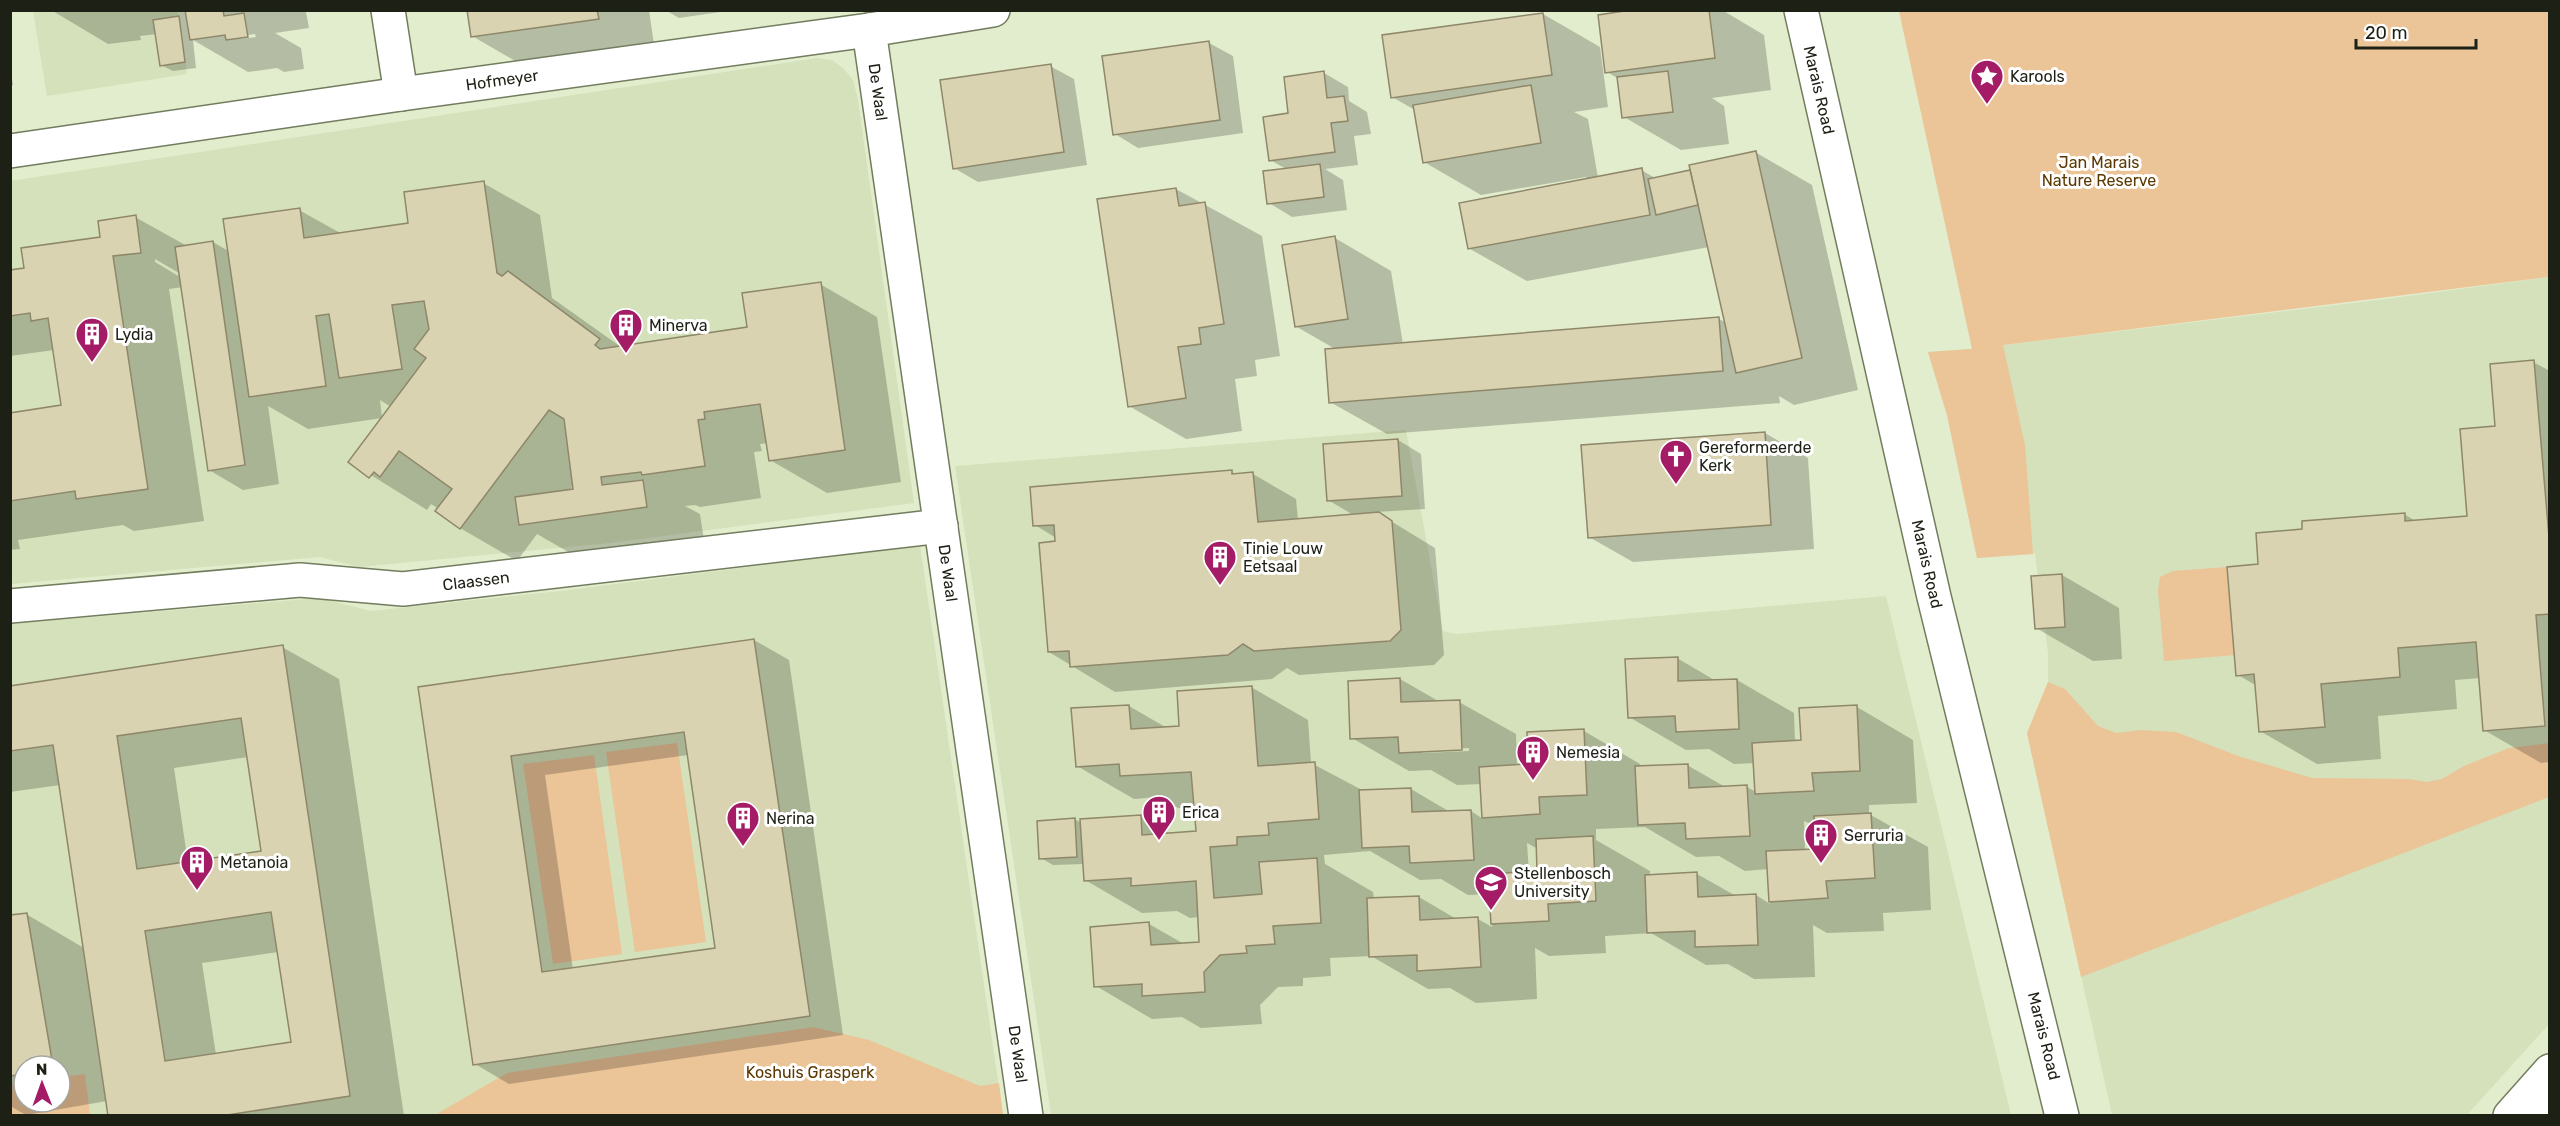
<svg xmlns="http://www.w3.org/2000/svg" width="2560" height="1126" viewBox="0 0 2560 1126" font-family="Rubik,sans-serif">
<rect width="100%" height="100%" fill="#e2edcd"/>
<g fill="#d4e1ba" fill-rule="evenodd">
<path d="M 33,11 L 178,11 L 187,74 L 47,96 Z"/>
<path d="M 817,58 L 832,60 L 843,68 L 853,80 L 858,100 L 914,503 L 611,543 L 359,567 L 320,557 L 11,584 L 10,181 Z"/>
<path d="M 2549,277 L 2549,1024 L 2467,1115 L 2112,1115 L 2027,733 L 2048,682 L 2048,652 L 2035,553 L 1977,558 L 1947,415 L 1928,352 L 1972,349 L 2386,299 Z"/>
<path d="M 1406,430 L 1443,631 L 1456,634 L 1886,596 L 2011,1115 L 1051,1115 L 955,466 Z"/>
<path d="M 920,545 L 1003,1115 L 11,1116 L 11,624 L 319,598 L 371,611 L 561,591 ZM 24,1066 L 60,1066 L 60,1102 L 24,1102 Z"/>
</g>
<g fill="#ebc497">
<path d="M 1899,11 L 2549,11 L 2549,277 L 2003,345 L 2025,445 L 2033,554 L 1977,558 L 1947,415 L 1928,352 L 1972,349 Z"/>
<path d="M 2227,567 L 2235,655 L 2164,661 L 2158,591 L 2160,577 L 2173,571 Z"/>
<path d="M 2048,682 L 2065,689 L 2098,726 L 2116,733 L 2140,730 L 2176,732 L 2238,756 L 2312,778 L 2409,779 L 2427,782 L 2442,779 L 2464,766 L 2509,748 L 2549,743 L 2549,797 L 2081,977 L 2027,733 Z"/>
<path d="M 677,743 L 706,942 L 635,952 L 606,752 Z"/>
<path d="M 594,755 L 622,954 L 553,964 L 523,764 Z"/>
<path d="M 813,1027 L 869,1040 L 980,1086 L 999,1083 L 1003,1115 L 435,1115 L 507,1073 Z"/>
<path d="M 85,1074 L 90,1115 L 11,1115 L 11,1084 L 24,1082 L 24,1102 L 60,1102 L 60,1077 Z"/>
</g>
<g fill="#0003" fill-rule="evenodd">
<path d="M 51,10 L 315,10 L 306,12 L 309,28 L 275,33 L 301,48 L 304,69 L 284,72 L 277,68 L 248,72 L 193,40 L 196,68 L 173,71 L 161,65 L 157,34 L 140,36 L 141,40 L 108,44 ZM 255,34 L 256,37 L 241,39 L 241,36 Z"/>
<path d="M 468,10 L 649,10 L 655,51 L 529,69 L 472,36 Z"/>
<path d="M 665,10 L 734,10 L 679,18 Z"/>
<path d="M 1643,10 L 1722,10 L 1764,35 L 1771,90 L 1712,98 L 1724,106 L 1729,144 L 1681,150 L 1624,117 L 1619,79 L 1607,72 Z"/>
<path d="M 1543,14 L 1600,47 L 1608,107 L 1574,112 L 1588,119 L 1598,178 L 1641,170 L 1657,179 L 1755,152 L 1812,185 L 1858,390 L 1794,405 L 1779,396 L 1780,403 L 1387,434 L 1330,402 L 1337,350 L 1297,327 L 1335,238 L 1391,271 L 1403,344 L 1719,319 L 1727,323 L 1709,247 L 1527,281 L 1470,249 L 1587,180 L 1586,177 L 1481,195 L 1424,162 L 1415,110 L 1392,97 Z"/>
<path d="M 1209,43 L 1233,56 L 1243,133 L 1138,148 L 1115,134 Z"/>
<path d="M 10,65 L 13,85 L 10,85 Z"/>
<path d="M 1050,66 L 1074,79 L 1087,165 L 978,182 L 954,168 Z"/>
<path d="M 1324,73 L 1348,87 L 1349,101 L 1367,112 L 1371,134 L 1354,136 L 1358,165 L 1325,169 L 1343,180 L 1347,210 L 1292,217 L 1269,203 L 1288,170 L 1270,160 L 1290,115 Z"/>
<path d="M 483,183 L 540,215 L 552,298 L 621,347 L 749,328 L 820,284 L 877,317 L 901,482 L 827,493 L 770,460 L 767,443 L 760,444 L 762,451 L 754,452 L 761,498 L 700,507 L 695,505 L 685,506 L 700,514 L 704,540 L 577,557 L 537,534 L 517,561 L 460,528 L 439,509 L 431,504 L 427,510 L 350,462 L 391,407 L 380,400 L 382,418 L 308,429 L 268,406 L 279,484 L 243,490 L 209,470 L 183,287 L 169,289 L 204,521 L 134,531 L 123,525 L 18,540 L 20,549 L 10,550 L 10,414 L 63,406 L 54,350 L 10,356 L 10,271 L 26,269 L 102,238 L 135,217 L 187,246 L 213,242 L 230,252 L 299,210 L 342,234 L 410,224 ZM 155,259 L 186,277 L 185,280 L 155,262 ZM 574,484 L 575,491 L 569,491 Z"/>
<path d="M 1176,189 L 1262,236 L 1280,356 L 1255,360 L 1257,376 L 1235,379 L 1242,431 L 1186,439 L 1129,406 Z"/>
<path d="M 2533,362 L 2550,371 L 2550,762 L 2541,763 L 2484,730 L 2480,678 L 2455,680 L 2457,709 L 2378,716 L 2381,759 L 2317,764 L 2260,731 L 2257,686 L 2238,675 L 2260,566 L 2304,531 L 2404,514 L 2417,522 L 2468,517 L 2496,428 Z"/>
<path d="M 1765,433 L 1808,458 L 1814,549 L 1633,562 L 1589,537 Z"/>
<path d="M 1398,440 L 1421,454 L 1425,509 L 1376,512 L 1435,548 L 1444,655 L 1434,665 L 1299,675 L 1287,668 L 1272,679 L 1115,692 L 1049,652 L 1056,538 L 1035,525 L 1031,488 L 1232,472 L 1237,475 L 1253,474 L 1296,499 L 1298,520 L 1355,516 L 1328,500 Z"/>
<path d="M 2062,575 L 2119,608 L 2122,659 L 2093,661 L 2036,628 Z"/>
<path d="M 754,640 L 789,660 L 843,1035 L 509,1084 L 475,1064 L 420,689 ZM 688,755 L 716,949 L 573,970 L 545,775 Z"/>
<path d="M 282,647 L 339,679 L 404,1116 L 109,1116 L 107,1101 L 26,1115 L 10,1106 L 10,917 L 26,914 L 84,948 L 60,785 L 10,792 L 10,687 ZM 248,757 L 262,852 L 188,863 L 174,768 ZM 278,952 L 292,1044 L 216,1055 L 202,963 ZM 24,1066 L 60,1066 L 60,1102 L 24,1102 Z"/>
<path d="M 1677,658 L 1716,681 L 1737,680 L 1794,713 L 1795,742 L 1803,742 L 1857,707 L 1913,740 L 1917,803 L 1869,805 L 1869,814 L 1928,847 L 1931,910 L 1883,913 L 1884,931 L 1827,933 L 1813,925 L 1815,977 L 1754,979 L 1728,964 L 1706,965 L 1651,933 L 1605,936 L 1606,953 L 1549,956 L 1535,948 L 1537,999 L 1476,1003 L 1450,988 L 1428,989 L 1371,956 L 1330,958 L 1331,976 L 1303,978 L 1303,986 L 1278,987 L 1260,1005 L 1262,1024 L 1201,1028 L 1182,1017 L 1152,1019 L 1096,986 L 1149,924 L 1184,944 L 1201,943 L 1199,917 L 1190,918 L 1177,911 L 1142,913 L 1085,880 L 1084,864 L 1053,865 L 1041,858 L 1075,819 L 1081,823 L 1140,816 L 1171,834 L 1197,832 L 1196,807 L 1178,808 L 1159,797 L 1134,799 L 1077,766 L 1129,706 L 1167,728 L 1180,727 L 1251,687 L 1308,720 L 1311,763 L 1364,791 L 1411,789 L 1450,812 L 1471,811 L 1483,819 L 1481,784 L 1457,785 L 1431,770 L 1409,771 L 1352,738 L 1400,679 L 1440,702 L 1459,702 L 1516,734 L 1517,767 L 1530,766 L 1584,731 L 1640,764 L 1641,767 L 1687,765 L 1727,788 L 1747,787 L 1756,792 L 1755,763 L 1734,764 L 1709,749 L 1686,750 L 1629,717 ZM 1469,748 L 1469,751 L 1423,753 L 1420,750 ZM 1804,821 L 1816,826 L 1817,850 L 1805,850 ZM 1645,827 L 1696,857 L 1719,856 L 1745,871 L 1769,869 L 1770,904 L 1756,895 L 1736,896 L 1697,874 L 1650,876 L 1650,871 L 1596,840 L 1596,829 ZM 1527,843 L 1538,849 L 1539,873 L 1529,873 ZM 1370,851 L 1420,880 L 1441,879 L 1468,895 L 1491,894 L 1492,927 L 1478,919 L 1458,920 L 1419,897 L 1374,899 L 1373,892 L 1325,864 L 1324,855 Z"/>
</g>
<g fill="#dad3b2" stroke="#8e8769" stroke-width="1.5" fill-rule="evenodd">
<path d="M 185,10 L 223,10 L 224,16 L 244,13 L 248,37 L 226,40 L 225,35 L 190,40 Z"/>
<path d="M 467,10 L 597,10 L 599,19 L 471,37 Z"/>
<path d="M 1631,10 L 1709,10 L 1715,58 L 1605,73 L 1598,15 Z"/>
<path d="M 1543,13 L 1552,75 L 1391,98 L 1382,35 Z"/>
<path d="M 179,16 L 185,62 L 160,66 L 153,20 Z"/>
<path d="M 1209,41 L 1220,120 L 1113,135 L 1102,56 Z"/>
<path d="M 1051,64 L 1064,152 L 953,169 L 940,80 Z"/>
<path d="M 1324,71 L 1327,98 L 1344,96 L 1348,121 L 1331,123 L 1335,152 L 1269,161 L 1263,117 L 1288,113 L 1284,77 Z"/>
<path d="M 1668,71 L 1673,112 L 1622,118 L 1617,77 Z"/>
<path d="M 1531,85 L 1541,143 L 1423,163 L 1413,105 Z"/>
<path d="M 1756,151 L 1802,358 L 1736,373 L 1689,165 Z"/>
<path d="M 1320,164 L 1324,197 L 1267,204 L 1263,171 Z"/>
<path d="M 1642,168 L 1650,215 L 1468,249 L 1459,203 Z"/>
<path d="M 1690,170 L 1698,205 L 1656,215 L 1648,179 Z"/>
<path d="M 484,181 L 497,273 L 502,276 L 508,271 L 600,339 L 595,345 L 600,349 L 747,327 L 742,293 L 821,282 L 845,450 L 769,461 L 760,404 L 704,412 L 705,419 L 698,420 L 705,466 L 642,475 L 641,472 L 601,477 L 602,485 L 643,480 L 647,507 L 519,525 L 515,497 L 573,489 L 564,419 L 549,410 L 460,529 L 435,511 L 452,489 L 399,451 L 380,477 L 374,472 L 369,478 L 348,462 L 426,358 L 414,349 L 429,329 L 424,301 L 392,305 L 402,369 L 339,378 L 329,314 L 316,316 L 326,386 L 249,397 L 223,219 L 300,208 L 304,238 L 408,223 L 404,192 Z"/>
<path d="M 1176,188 L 1179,206 L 1205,202 L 1224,324 L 1199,328 L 1201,344 L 1178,347 L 1186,398 L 1128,407 L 1097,199 Z"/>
<path d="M 136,215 L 141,253 L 113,256 L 148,489 L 76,499 L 75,491 L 10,501 L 10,413 L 61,405 L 48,318 L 31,321 L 30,313 L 10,316 L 10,270 L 24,268 L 21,248 L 100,237 L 98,221 Z"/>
<path d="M 1335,236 L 1348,319 L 1295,327 L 1282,245 Z"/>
<path d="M 213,241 L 245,465 L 208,471 L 175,247 Z"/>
<path d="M 1719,317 L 1723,371 L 1329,403 L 1325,349 Z"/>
<path d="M 2534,360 L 2550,549 L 2550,614 L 2536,615 L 2545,726 L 2483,731 L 2476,642 L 2398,648 L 2400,677 L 2321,684 L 2325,727 L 2259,732 L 2254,674 L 2236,676 L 2227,567 L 2258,564 L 2256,533 L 2302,529 L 2302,521 L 2405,513 L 2405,521 L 2467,516 L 2460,429 L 2495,426 L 2490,364 Z"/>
<path d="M 1765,432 L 1771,525 L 1588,538 L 1581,445 Z"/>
<path d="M 1398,439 L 1402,496 L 1327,501 L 1323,444 Z"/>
<path d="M 1232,470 L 1232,474 L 1253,472 L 1258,522 L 1379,512 L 1392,521 L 1401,630 L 1390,641 L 1254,651 L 1243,644 L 1228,655 L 1070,667 L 1069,651 L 1048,652 L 1039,543 L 1055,541 L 1054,525 L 1033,526 L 1030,487 Z"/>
<path d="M 2062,574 L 2065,627 L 2035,629 L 2031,576 Z"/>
<path d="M 754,639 L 810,1016 L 473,1065 L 418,687 ZM 684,732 L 715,948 L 542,972 L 511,756 Z"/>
<path d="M 283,645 L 350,1096 L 221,1116 L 108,1116 L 53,745 L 10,751 L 10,686 ZM 241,718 L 261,851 L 137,869 L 117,736 ZM 271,912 L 291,1042 L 165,1061 L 145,931 Z"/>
<path d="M 1678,657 L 1678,681 L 1737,679 L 1739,729 L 1676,732 L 1675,716 L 1628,718 L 1625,659 Z"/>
<path d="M 1400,678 L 1401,702 L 1460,700 L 1462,750 L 1399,753 L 1398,737 L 1350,739 L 1348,681 Z"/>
<path d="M 1252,686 L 1258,766 L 1315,762 L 1319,819 L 1268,823 L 1269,835 L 1237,837 L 1237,845 L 1210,847 L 1214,898 L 1262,894 L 1259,862 L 1317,858 L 1321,923 L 1273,926 L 1275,944 L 1246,946 L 1247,953 L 1220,955 L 1204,972 L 1205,992 L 1142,996 L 1142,984 L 1094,987 L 1090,927 L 1149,922 L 1151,945 L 1199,942 L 1196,881 L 1131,886 L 1131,878 L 1084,881 L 1080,819 L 1141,815 L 1142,835 L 1196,831 L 1191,772 L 1120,776 L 1119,764 L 1076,767 L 1071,708 L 1129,705 L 1131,729 L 1179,726 L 1177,691 Z"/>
<path d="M 1857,705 L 1860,771 L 1812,773 L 1814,791 L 1755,794 L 1752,743 L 1801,740 L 1799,708 Z"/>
<path d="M 1584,729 L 1587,795 L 1539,797 L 1540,814 L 1482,818 L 1479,767 L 1528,764 L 1527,732 Z"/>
<path d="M 1688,764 L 1689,788 L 1747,785 L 1750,836 L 1686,839 L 1685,823 L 1638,825 L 1635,766 Z"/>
<path d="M 1411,788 L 1412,812 L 1471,810 L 1474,860 L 1410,863 L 1409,846 L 1362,848 L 1359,790 Z"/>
<path d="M 1871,813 L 1875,878 L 1826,881 L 1828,898 L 1769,902 L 1766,851 L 1815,849 L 1814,816 Z"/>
<path d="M 1075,818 L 1077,857 L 1039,859 L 1037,821 Z"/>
<path d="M 1593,836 L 1596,901 L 1548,904 L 1549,921 L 1491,924 L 1488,874 L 1537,871 L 1536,839 Z"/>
<path d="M 1697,872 L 1698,897 L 1756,894 L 1758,945 L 1695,947 L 1695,931 L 1647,933 L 1645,875 Z"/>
<path d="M 1419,896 L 1420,920 L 1478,917 L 1481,967 L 1417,971 L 1417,955 L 1369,957 L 1367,898 Z"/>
<path d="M 27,913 L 53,1066 L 24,1066 L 24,1074 L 10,1076 L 10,915 Z"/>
</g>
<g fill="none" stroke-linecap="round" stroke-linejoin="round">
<defs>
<g id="minor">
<path d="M 388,10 L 401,94"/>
<path d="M 869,30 L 1026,1116"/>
<path d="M 10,151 L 401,94 L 869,30 L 993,10"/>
<path d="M 10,606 L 300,580 L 403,589 L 941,526"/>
</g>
<g id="tertiary">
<path d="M 1801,10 L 1934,597 L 2062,1116"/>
<path d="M 2510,1116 L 2550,1071"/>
<path d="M 2549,1116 L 2550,1114"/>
</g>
</defs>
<use href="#minor" stroke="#727c5f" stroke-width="36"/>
<use href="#tertiary" stroke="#727c5f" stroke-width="36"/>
<use href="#minor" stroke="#fff" stroke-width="33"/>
<use href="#tertiary" stroke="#fff" stroke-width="33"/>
</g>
<defs>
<symbol id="sight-pin" viewBox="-11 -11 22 30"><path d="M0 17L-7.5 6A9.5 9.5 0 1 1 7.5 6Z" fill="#a41c66" stroke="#fff"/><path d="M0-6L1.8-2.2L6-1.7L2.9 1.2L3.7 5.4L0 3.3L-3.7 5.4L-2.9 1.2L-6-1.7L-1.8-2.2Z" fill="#fff"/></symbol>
<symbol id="building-pin" viewBox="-11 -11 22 30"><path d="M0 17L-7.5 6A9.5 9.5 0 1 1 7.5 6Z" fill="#a41c66" stroke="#fff"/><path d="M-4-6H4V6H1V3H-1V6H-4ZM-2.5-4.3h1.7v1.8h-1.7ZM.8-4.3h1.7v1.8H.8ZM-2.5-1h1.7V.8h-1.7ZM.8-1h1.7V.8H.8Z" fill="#fff"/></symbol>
<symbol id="church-pin" viewBox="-11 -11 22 30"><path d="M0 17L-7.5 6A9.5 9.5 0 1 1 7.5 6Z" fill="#a41c66" stroke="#fff"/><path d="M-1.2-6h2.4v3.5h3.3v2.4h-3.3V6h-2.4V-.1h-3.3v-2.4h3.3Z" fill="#fff"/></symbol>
<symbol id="university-pin" viewBox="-11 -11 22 30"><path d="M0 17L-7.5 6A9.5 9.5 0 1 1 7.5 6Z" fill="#a41c66" stroke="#fff"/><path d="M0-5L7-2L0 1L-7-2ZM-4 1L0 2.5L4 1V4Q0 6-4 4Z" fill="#fff"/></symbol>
</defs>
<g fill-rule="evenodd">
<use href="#sight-pin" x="1968" y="57" width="38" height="52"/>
<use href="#building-pin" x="607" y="306" width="38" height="52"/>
<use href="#building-pin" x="73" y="315" width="38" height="52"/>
<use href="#church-pin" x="1657" y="437" width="38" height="52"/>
<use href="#building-pin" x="1201" y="538" width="38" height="52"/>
<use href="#building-pin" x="1514" y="733" width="38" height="52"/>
<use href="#building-pin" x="1140" y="793" width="38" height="52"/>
<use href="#building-pin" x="724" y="799" width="38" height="52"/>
<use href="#building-pin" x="1802" y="816" width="38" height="52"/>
<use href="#building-pin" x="178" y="843" width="38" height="52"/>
<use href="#university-pin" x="1472" y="863" width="38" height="52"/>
</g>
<g text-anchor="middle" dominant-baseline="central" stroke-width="6" stroke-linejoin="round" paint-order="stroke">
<g font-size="16" fill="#1d2115" stroke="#fff" text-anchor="start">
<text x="2010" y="76">Karools</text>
<text x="649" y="325">Minerva</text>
<text x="115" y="334">Lydia</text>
<text x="1699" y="447">Gereformeerde<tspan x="1699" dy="18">Kerk</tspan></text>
<text x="1243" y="548">Tinie Louw<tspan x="1243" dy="18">Eetsaal</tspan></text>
<text x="1556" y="752">Nemesia</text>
<text x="1182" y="812">Erica</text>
<text x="766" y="818">Nerina</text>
<text x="1844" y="835">Serruria</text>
<text x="220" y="862">Metanoia</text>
<text x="1514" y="873">Stellenbosch<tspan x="1514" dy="18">University</tspan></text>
</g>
<g font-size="16" fill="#1d2115" stroke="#fff">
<text transform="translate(502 80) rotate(-8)">Hofmeyer</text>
<text transform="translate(1819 90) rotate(77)">Marais Road</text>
<text transform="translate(878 92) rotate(82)">De Waal</text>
<text transform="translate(1927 564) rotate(77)">Marais Road</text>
<text transform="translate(948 573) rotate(82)">De Waal</text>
<text transform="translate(476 581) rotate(-7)">Claassen</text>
<text transform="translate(2044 1036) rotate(76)">Marais Road</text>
<text transform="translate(1018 1054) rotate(82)">De Waal</text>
</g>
<g font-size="16" fill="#5b3901" stroke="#fff">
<text x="2099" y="162">Jan Marais<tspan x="2099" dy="18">Nature Reserve</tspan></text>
<text x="810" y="1072">Koshuis Grasperk</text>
</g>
</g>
<rect width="2560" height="1126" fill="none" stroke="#1d2115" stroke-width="24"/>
<g transform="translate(42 1084) rotate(359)"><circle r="28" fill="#ffffff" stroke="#a5a6a1" stroke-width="1.5"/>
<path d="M0-4.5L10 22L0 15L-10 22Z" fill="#a41c66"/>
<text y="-9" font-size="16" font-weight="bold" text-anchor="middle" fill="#1d2115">N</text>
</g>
<path d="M2356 39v9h120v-9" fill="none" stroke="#1d2115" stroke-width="3"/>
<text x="2365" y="39" font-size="18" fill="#1d2115" stroke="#ffffff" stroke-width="4.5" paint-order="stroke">20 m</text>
</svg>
